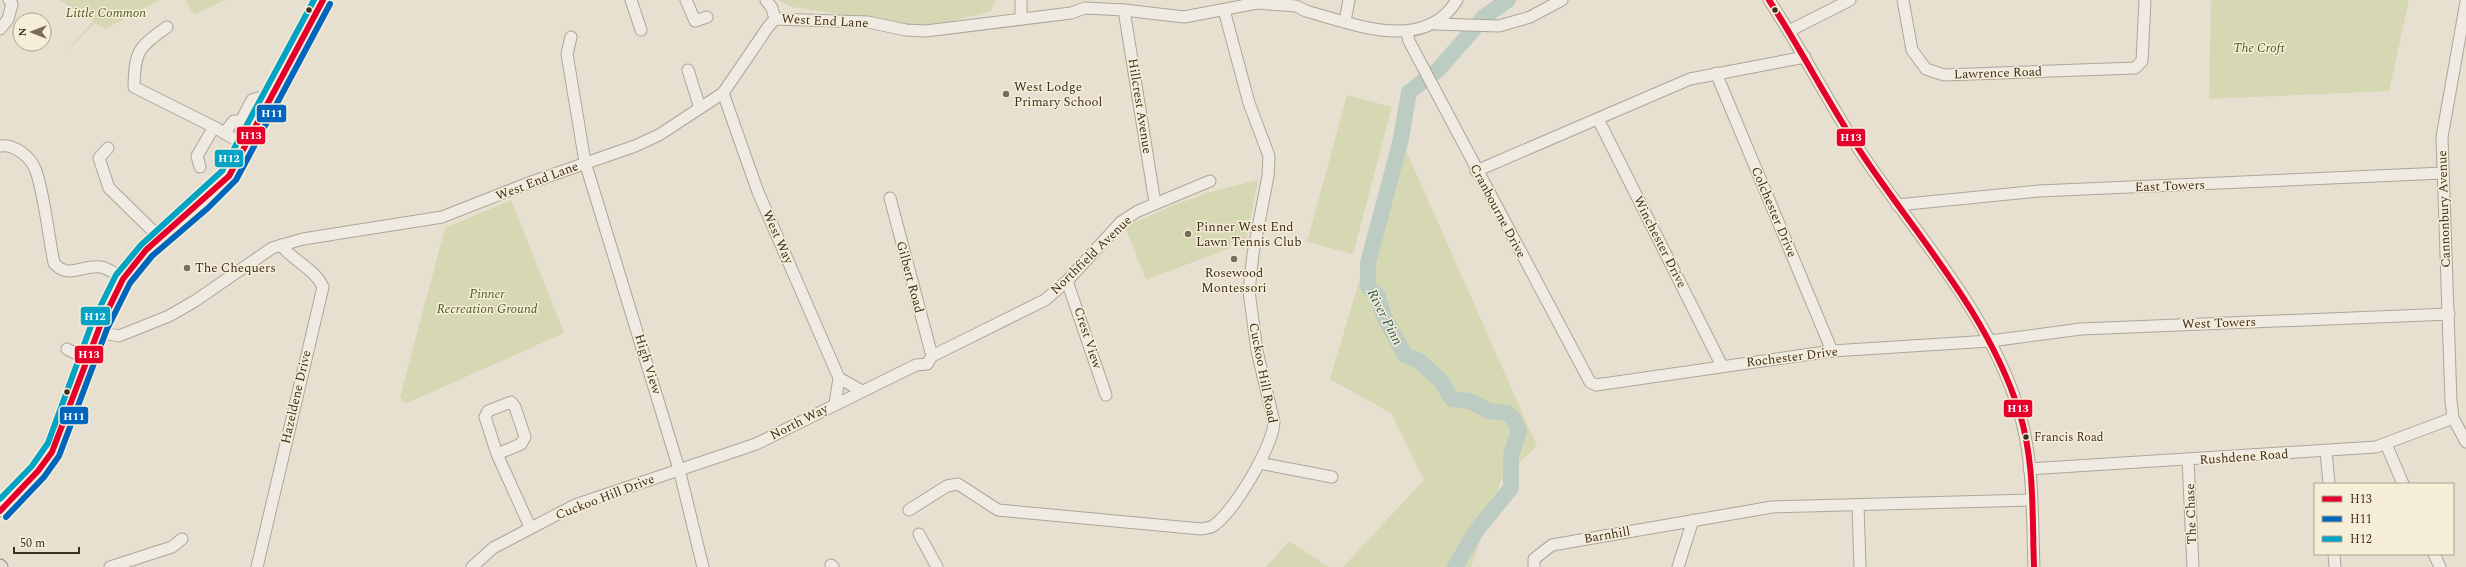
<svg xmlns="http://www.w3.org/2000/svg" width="2466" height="567" viewBox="0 0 2466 567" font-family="Spectral,serif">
<rect width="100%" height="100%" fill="#e7e0d1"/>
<g fill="#d6d7b3">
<path d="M 59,0 L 160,0 L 105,29 L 95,23 L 64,54 L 94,20 Z"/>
<path d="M 185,0 L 225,0 L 194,15 Z"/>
<path d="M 778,0 L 995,0 L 991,11 L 940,24 L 916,25 L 792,7 Z"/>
<path d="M 2211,0 L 2409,0 L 2389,91 L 2209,99 Z"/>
<path d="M 1347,95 L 1392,107 L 1353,254 L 1307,242 Z"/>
<path d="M 1401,139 L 1537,446 L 1501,480 L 1471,567 L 1343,567 L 1424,480 L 1391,413 L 1330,379 Z"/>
<path d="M 1258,180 L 1245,246 L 1231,242 L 1230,248 L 1146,280 L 1125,227 L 1169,207 L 1210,192 Z"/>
<path d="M 511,200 L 564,333 L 405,404 L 400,397 L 445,228 Z"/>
<path d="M 1289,541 L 1329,567 L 1266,567 Z"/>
</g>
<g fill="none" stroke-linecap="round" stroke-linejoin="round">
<path stroke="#bcccc2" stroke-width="16" d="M 1455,567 L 1476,531 L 1511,488 L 1511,456 L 1519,431 L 1513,418 L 1507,413 L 1489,411 L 1470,401 L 1452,399 L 1441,381 L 1419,361 L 1405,355 L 1384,317 L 1378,296 L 1368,287 L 1368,263 L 1401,139 L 1409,92 L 1438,70 L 1485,16 L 1508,0"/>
<defs>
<g id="minor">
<path d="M 631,0 L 641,30"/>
<path d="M 686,0 L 695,21 L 707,17"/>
<path d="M 766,0 L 772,8 L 775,19"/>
<path d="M 1769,0 C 1803,51 1830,106 1864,157 C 1919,238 1990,315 2019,411 C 2034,460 2032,516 2034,567"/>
<path d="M 1903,0 L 1912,50 L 1926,69 L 1944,75 L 2135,68 L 2142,61 L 2145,0"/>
<path d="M 2466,2 L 2442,137 L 2451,401 L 2453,418 L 2466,442"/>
<path d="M 1124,10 L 1155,203"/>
<path d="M 1021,19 L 1021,0"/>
<path d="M 1345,21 L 1349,0"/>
<path d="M 1435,24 L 1499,26 L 1530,17 L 1562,0"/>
<path d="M 167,27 C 138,48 135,50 134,87 L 214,127 L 246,146"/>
<path d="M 0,29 L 8,19 L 12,4 L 9,0"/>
<path d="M 1789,31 L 1850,0"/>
<path d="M 1407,32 L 1409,41 L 1590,382 L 1596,385 L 1832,351 L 1990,341 L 2081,329 L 2449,314"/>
<path d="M 571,37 L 567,54 L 585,162 L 679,469 L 703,567"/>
<path d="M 688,70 L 700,108"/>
<path d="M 1716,73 L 1832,351"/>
<path d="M 723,93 L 758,192 L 839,378 L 835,404"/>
<path d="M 1598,119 L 1722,366"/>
<path d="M 224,133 L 234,121 L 241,121 L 252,100 L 258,98 L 269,102"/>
<path d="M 0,146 C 15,144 31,157 36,171 C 45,198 48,234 54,263 C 68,280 83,264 101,267 C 108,268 117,275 123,279"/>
<path d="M 108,148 L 99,158 L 109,188 L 160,238"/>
<path d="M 200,167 L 197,156 L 214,127"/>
<path d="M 1476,171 L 1690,79 L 1805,57"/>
<path d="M 890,198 L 932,356"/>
<path d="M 1897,205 L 2039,191 L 2443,173"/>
<path d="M 1067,281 L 1106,395"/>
<path d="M 99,332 L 119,336 L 169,316 L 195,301 L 272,248 L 303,239 L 442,217 L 526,184 L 635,146 L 659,135 L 723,93 L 768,27 L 775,19 L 868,22 L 906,30 L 926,31 L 1071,13 L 1085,8 L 1124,10 L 1184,17 L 1257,3 L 1296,6 L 1306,11 C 1354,24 1424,54 1457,0"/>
<path d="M 67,349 L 88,360"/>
<path d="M 839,378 L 862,391"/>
<path d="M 2386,444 L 2403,484"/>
<path d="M 2326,451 L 2329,484"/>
<path d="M 497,454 L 521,444 L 525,437 L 515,407 L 511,402 L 488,411 L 485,417 L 497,454 L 530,527"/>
<path d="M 2188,460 L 2193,567"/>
<path d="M 1259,463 L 1332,477"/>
<path d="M 2029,469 L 2376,447 L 2453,418"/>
<path d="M 1858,505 L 1860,567"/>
<path d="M 909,510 L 947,486 L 958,484 L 998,510 L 1201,529 C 1205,528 1210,528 1213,526 C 1234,512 1273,446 1274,422 L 1257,351 L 1249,291 L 1253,254 L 1268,176 L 1269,156 L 1249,103 L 1224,10"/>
<path d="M 0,511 C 16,494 35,477 49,457 C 58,444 63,426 69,410 C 85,368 99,316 123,279 C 150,237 197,213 229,176 L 323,0"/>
<path d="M 919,534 L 937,567"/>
<path d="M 2334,554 L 2335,567"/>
<path d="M 2434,554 L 2440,567"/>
<path d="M 831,565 L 833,567"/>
<path d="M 110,567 L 172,547 L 182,539"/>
<path d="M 257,567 L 323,287 C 315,269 293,261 281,245"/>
<path d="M 472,567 L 493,548 L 575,505 L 756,444 L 916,365 L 927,364 L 932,356 L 1045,300 L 1067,281 L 1121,222 L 1138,211 L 1210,181"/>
<path d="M 1534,567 L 1534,559 L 1552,545 L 1772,507 L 2031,500"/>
<path d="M 1678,567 L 1693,520"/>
</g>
<path id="major" d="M 0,566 L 1,567"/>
</defs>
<use href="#minor" stroke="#ada599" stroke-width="13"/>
<use href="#major" stroke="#928b80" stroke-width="15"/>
<use href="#minor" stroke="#efebe3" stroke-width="11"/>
<use href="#major" stroke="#e6e1d4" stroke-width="13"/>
<defs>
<g id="bus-1">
<path d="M 1769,0 C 1802,51 1830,106 1864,157 C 1919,239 1988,314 2019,411 C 2035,461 2032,515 2034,567"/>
<path d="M 0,511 L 38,471 L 52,452 L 100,326 L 123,279 L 146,250 L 229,176 L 323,0"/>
</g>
<path id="bus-2" d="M 6,517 L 44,477 L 59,456 L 107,329 L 130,283 L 152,256 L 208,208 L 236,180 L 330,4"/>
<path id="bus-3" d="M 0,499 L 32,466 L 48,443 L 92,323 L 116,275 L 141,245 L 222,171 L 314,0"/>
</defs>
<use href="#bus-1" stroke="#f7eed8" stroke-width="9"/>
<use href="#bus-2" stroke="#f7eed8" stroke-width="9"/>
<use href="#bus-3" stroke="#f7eed8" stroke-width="9"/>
<use href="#bus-1" stroke="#e4002b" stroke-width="6"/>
<use href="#bus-2" stroke="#0065bd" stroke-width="6"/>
<use href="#bus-3" stroke="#03a3c5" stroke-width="6"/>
</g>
<g fill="#3d2e20" stroke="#f7eed8" stroke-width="1.5">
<circle cx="309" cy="10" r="3.5"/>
<circle cx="1775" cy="10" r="3.5"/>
<circle cx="67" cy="392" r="3.5"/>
<circle cx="2026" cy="437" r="3.5"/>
</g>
<g fill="#786c5e" stroke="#f7eed8" stroke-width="1.5">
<circle cx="1006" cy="94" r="4"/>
<circle cx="1188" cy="234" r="4"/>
<circle cx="1234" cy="259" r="4"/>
<circle cx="187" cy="268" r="4"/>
</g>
<g text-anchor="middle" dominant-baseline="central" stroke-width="3" stroke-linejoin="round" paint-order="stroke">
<g font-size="12" fill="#3d2e20" stroke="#f7eed8" text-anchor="start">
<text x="2034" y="437">Francis Road</text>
</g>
<g font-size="13" font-style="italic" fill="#4d5a26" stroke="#f7eed8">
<text x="106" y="13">Little Common</text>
<text x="2259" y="48">The Croft</text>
<text x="487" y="294">Pinner<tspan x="487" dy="15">Recreation Ground</tspan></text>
</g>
<g font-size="13" fill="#3d2e20" stroke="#f7eed8">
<text transform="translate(825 21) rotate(3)">West End Lane</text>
<text transform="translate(1998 73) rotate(-2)">Lawrence Road</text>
<text transform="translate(1140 106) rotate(81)">Hillcrest Avenue</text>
<text transform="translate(537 181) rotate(-21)">West End Lane</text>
<text transform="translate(2170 186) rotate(-2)">East Towers</text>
<text transform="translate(2444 209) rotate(-92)">Cannonbury Avenue</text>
<text transform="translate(1498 211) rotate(62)">Cranbourne Drive</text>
<text transform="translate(1774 212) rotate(67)">Colchester Drive</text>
<text transform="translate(778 237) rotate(66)">West Way</text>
<text transform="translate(1660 242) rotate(63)">Winchester Drive</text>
<text transform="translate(1091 255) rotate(-44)">Northfield Avenue</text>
<text transform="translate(910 277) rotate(75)">Gilbert Road</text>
<text transform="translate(2219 323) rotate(-2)">West Towers</text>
<text transform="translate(1088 338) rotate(72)">Crest View</text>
<text transform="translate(1792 357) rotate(-7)">Rochester Drive</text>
<text transform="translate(648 364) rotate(73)">High View</text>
<text transform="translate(1263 373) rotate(79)">Cuckoo Hill Road</text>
<text transform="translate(296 397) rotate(-77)">Hazeldene Drive</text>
<text transform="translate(799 422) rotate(-27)">North Way</text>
<text transform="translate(2244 457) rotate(-4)">Rushdene Road</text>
<text transform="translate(605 497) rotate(-21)">Cuckoo Hill Drive</text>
<text transform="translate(2191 514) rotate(-92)">The Chase</text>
<text transform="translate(1607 535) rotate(-10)">Barnhill</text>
</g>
<g font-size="13" fill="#3d2e20" stroke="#f7eed8" text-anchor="start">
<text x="1014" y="87">West Lodge<tspan x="1014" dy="15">Primary School</tspan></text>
<text x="1196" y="227">Pinner West End<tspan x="1196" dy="15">Lawn Tennis Club</tspan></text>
<text x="195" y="268">The Chequers</text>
<text x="1234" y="273" text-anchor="middle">Rosewood<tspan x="1234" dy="15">Montessori</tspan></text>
</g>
<g font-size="14" font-style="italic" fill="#2f5d5a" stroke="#f7eed8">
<text transform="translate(1385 317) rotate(63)">River Pinn</text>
</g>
</g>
<g stroke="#f7eed8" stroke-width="1.5">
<rect x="256" y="104" width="31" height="19" rx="4" fill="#0065bd"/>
<rect x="236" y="126" width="30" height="19" rx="4" fill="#e4002b"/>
<rect x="1836" y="128" width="30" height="19" rx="4" fill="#e4002b"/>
<rect x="214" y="149" width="30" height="19" rx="4" fill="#03a3c5"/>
<rect x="80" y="306" width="31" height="20" rx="4" fill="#03a3c5"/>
<rect x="74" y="345" width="30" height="19" rx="4" fill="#e4002b"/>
<rect x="2003" y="399" width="30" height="19" rx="4" fill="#e4002b"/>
<rect x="59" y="406" width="30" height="19" rx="4" fill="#0065bd"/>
</g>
<g font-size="11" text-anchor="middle" font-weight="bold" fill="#fff">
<text x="272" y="117">H11</text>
<text x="251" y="139">H13</text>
<text x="1851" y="141">H13</text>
<text x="229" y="162">H12</text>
<text x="95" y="320">H12</text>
<text x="89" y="358">H13</text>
<text x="2018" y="412">H13</text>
<text x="74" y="420">H11</text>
</g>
<rect x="2314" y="483" width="140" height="72" fill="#f7eed8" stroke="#ada18e"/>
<rect x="2322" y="496" width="20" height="6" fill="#e4002b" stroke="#ada18e"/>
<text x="2350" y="503" font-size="12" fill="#3d2e20">H13</text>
<rect x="2322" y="516" width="20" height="6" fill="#0065bd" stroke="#ada18e"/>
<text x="2350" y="523" font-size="12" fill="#3d2e20">H11</text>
<rect x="2322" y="536" width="20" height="6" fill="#03a3c5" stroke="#ada18e"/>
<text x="2350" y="543" font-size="12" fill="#3d2e20">H12</text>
<g transform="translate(32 32) rotate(270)"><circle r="19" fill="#f7eed8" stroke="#ada18e"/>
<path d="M0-3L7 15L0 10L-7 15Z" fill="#786c5e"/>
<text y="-6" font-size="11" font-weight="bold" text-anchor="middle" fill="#3d2e20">N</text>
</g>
<path d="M14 547v6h65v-6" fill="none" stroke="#3d2e20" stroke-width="2"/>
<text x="20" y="547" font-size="12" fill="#3d2e20" stroke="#f7eed8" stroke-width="3" paint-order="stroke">50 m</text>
</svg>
